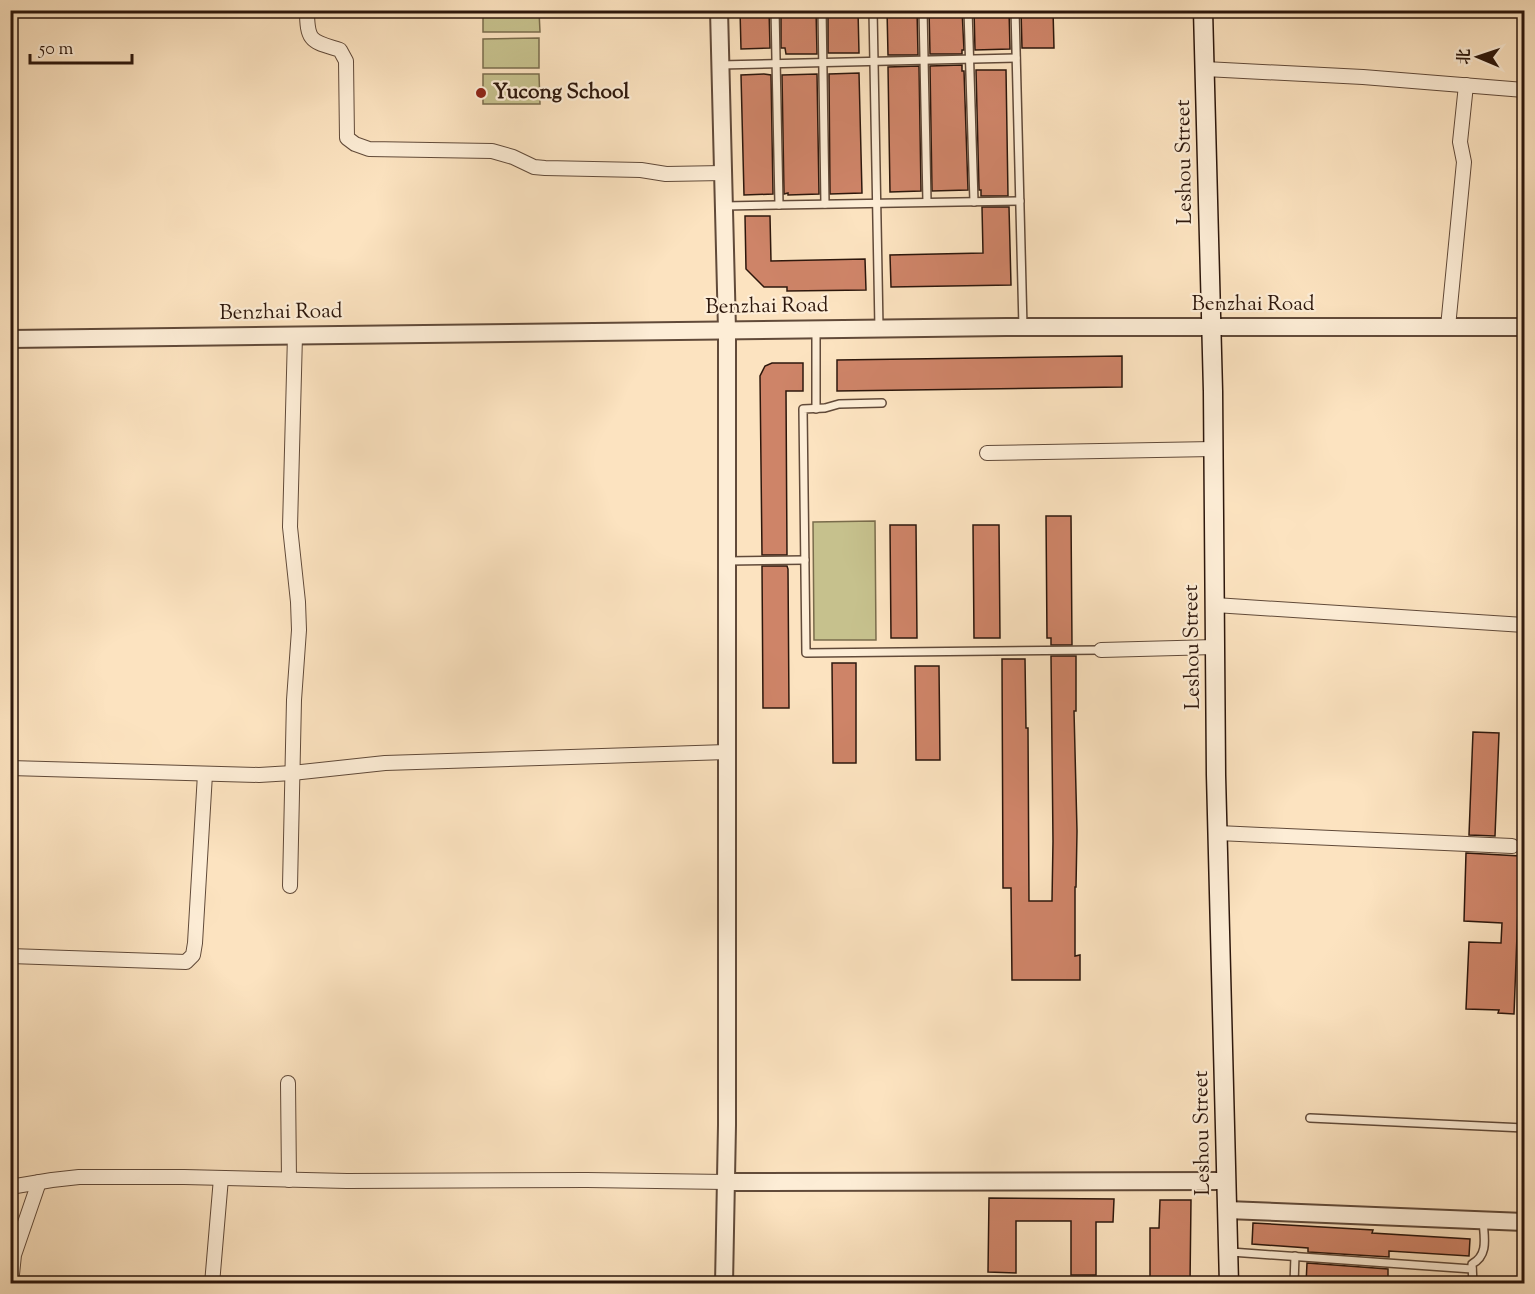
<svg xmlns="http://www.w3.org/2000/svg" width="1535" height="1294" viewBox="0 0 1535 1294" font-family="'Sorts Mill Goudy','Noto Serif SC',serif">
<rect width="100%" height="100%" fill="#fce3c0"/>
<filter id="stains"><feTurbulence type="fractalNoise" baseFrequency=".00333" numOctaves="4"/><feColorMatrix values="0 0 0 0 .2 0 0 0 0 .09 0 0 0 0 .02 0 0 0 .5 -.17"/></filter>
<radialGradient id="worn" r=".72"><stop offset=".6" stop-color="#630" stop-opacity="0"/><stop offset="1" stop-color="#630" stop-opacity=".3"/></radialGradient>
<g fill="#c6c18d" stroke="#7a6c4c" stroke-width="1.5">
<path d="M 483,11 L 539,11 L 540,32 L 483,32 Z"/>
<path d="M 539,38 L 539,68 L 483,68 L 483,39 Z"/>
<path d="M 483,74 L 539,74 L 540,104 L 483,104 Z"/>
<path d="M 875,521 L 876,640 L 814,640 L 813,522 Z"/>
</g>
<g fill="#ce8468" stroke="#2d170c" stroke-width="1.5">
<path d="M 740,10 L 769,10 L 770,48 L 741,49 Z"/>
<path d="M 781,10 L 816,10 L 817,54 L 786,54 L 785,48 L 781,48 Z"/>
<path d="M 828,10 L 858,10 L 859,53 L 828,53 Z"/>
<path d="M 887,10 L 917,10 L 918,55 L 888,55 Z"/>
<path d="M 929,10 L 962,10 L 964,50 L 962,50 L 962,54 L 930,54 Z"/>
<path d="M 974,10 L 1009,10 L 1010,49 L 975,50 Z"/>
<path d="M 1021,10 L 1053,10 L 1054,48 L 1022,48 Z"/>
<path d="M 962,65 L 962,71 L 964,71 L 968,190 L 932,191 L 930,66 Z"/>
<path d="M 919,66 L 921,191 L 890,192 L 888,67 Z"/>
<path d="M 976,70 L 1006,70 L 1008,196 L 981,196 L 981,190 L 979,190 Z"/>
<path d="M 859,73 L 862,193 L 830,194 L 829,74 Z"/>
<path d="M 764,74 L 771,75 L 773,194 L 744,195 L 741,75 Z"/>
<path d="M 817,74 L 819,194 L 788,195 L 788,193 L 784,194 L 782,75 Z"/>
<path d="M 982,207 L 1009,207 L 1011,285 L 891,287 L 890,255 L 983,253 Z"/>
<path d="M 745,216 L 770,216 L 771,261 L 865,259 L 866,290 L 787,291 L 787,287 L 764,287 L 746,269 Z"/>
<path d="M 1122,356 L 1122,387 L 837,391 L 837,360 Z"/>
<path d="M 772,363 L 803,363 L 803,391 L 786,391 L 787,555 L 762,555 L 760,376 L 765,366 Z"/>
<path d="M 1046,516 L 1071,516 L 1072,645 L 1051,645 L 1051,638 L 1047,638 Z"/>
<path d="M 890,525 L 916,525 L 917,638 L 891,638 Z"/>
<path d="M 973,525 L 999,525 L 1000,638 L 974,638 Z"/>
<path d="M 762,566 L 787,566 L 788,569 L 789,708 L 763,708 Z"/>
<path d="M 1051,656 L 1076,656 L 1076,711 L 1074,711 L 1077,831 L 1076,887 L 1075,887 L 1075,956 L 1080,955 L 1080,980 L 1012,980 L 1011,888 L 1003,888 L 1002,659 L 1025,659 L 1026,728 L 1028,728 L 1029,901 L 1052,901 L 1053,841 Z"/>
<path d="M 832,663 L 856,663 L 856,763 L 833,763 Z"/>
<path d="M 915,666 L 939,666 L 940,760 L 916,760 Z"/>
<path d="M 1473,732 L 1499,733 L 1495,836 L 1469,835 Z"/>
<path d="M 1466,853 L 1520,856 L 1514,1014 L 1498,1013 L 1499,1010 L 1466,1009 L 1469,942 L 1501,943 L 1502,923 L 1464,921 Z"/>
<path d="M 989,1198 L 1114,1199 L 1113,1222 L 1096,1222 L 1096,1275 L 1071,1275 L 1071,1221 L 1016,1221 L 1016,1273 L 988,1272 Z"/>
<path d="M 1160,1200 L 1191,1200 L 1190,1284 L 1150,1284 L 1150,1228 L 1159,1228 Z"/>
<path d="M 1253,1223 L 1373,1230 L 1372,1233 L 1470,1239 L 1469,1256 L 1389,1251 L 1389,1257 L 1308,1252 L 1308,1248 L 1252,1244 Z"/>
<path d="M 1307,1263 L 1388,1269 L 1388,1284 L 1306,1284 Z"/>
</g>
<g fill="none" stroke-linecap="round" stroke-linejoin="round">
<defs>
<g id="service">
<path d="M 775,10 L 779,205"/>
<path d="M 822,10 L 825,204"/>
<path d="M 873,10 L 879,328"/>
<path d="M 923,10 L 927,202"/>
<path d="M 968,10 L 974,202"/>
<path d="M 1015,10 L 1023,327"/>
<path d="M 720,65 L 1016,58"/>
<path d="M 724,206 L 1020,201"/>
<path d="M 882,403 L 839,404 L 825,408 L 803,409 L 806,653 L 1101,650"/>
<path d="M 816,409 L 816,330"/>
<path d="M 727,561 L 805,560"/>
<path d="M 1310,1118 L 1524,1128"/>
<path d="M 1231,1252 L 1472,1269"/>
<path d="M 1294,1284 L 1295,1256"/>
<path d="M 1473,1284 L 1472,1264 C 1489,1255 1484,1237 1483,1220"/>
</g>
<g id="minor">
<path d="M 307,10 C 307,43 312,41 340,50 L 346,61 L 347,138 L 355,144 L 369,149 L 492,151 L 513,157 L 534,167 L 545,168 L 641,170 L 666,174 L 723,173"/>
<path d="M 1205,69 L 1363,77 L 1524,90"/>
<path d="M 1448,327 L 1464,162 L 1460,142 L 1466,85"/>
<path d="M 987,453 L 1213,449"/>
<path d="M 1215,605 L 1524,625"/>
<path d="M 1101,650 L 1215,647"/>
<path d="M 10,768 L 259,775 L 292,773 L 385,763 L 727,752"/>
<path d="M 1218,833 L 1512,846"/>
<path d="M 290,886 L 294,700 L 299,630 L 298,602 L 290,527 L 295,335"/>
<path d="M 10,956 L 186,962 L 193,955 L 195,943 L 205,774"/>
<path d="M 288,1083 L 289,1180"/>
<path d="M 10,1187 L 52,1180 L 79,1177 L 184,1177 L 347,1181 L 587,1180 L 726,1182"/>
<path d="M 11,1284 L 14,1255 L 39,1182"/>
<path d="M 212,1284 L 221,1178"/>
</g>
<g id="tertiary">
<path d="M 719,10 L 727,330 L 727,1125 L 724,1284"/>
<path d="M 10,339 L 1006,327 L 1524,327"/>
<path d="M 726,1182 L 1226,1181"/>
<path d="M 1227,1210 L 1524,1222"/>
</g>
<path id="secondary" d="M 1203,10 L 1213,391 L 1216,775 L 1229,1284"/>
</defs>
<use href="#service" stroke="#614a39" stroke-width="10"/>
<use href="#minor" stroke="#614a39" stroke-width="16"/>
<use href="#tertiary" stroke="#614a39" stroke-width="20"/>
<use href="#secondary" stroke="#2d170c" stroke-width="21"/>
<use href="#service" stroke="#fdedd6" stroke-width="7"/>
<use href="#minor" stroke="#fdedd6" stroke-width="14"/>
<use href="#tertiary" stroke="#fdedd6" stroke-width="16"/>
<use href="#secondary" stroke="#fdedd6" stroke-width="18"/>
</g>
<circle fill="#8f2418" stroke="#fdedd6" stroke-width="2" cx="481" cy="93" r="6"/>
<g text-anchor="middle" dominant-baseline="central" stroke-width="4.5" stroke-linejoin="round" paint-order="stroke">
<g font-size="21" font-weight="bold" fill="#2d170c" stroke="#fdedd6" text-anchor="start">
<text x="493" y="93">Yucong School</text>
</g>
<g font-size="21" fill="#2d170c" stroke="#fdedd6">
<text transform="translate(1185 162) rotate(-91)">Leshou Street</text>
<text x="1253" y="305">Benzhai Road</text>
<text transform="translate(767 307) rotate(-1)">Benzhai Road</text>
<text transform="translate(281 313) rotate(-1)">Benzhai Road</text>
<text transform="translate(1193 647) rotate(-91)">Leshou Street</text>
<text transform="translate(1203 1133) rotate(-91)">Leshou Street</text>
</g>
</g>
<rect width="1535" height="1294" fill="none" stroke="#fce3c0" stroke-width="36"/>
<rect x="12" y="12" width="1511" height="1270" fill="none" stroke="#2d170c" stroke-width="3"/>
<rect x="18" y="18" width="1499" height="1258" fill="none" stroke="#2d170c" stroke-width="1.5"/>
<g transform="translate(1478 57) rotate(272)" stroke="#fdedd6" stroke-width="4.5" paint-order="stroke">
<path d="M0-4.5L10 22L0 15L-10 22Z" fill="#2d170c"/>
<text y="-9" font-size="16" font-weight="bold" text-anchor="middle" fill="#2d170c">北</text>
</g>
<path d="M30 54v9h102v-9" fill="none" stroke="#2d170c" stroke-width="3"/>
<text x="39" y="54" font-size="18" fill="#2d170c" stroke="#fdedd6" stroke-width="4.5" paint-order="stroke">50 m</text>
<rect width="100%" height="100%" filter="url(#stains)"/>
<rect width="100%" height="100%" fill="url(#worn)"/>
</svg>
